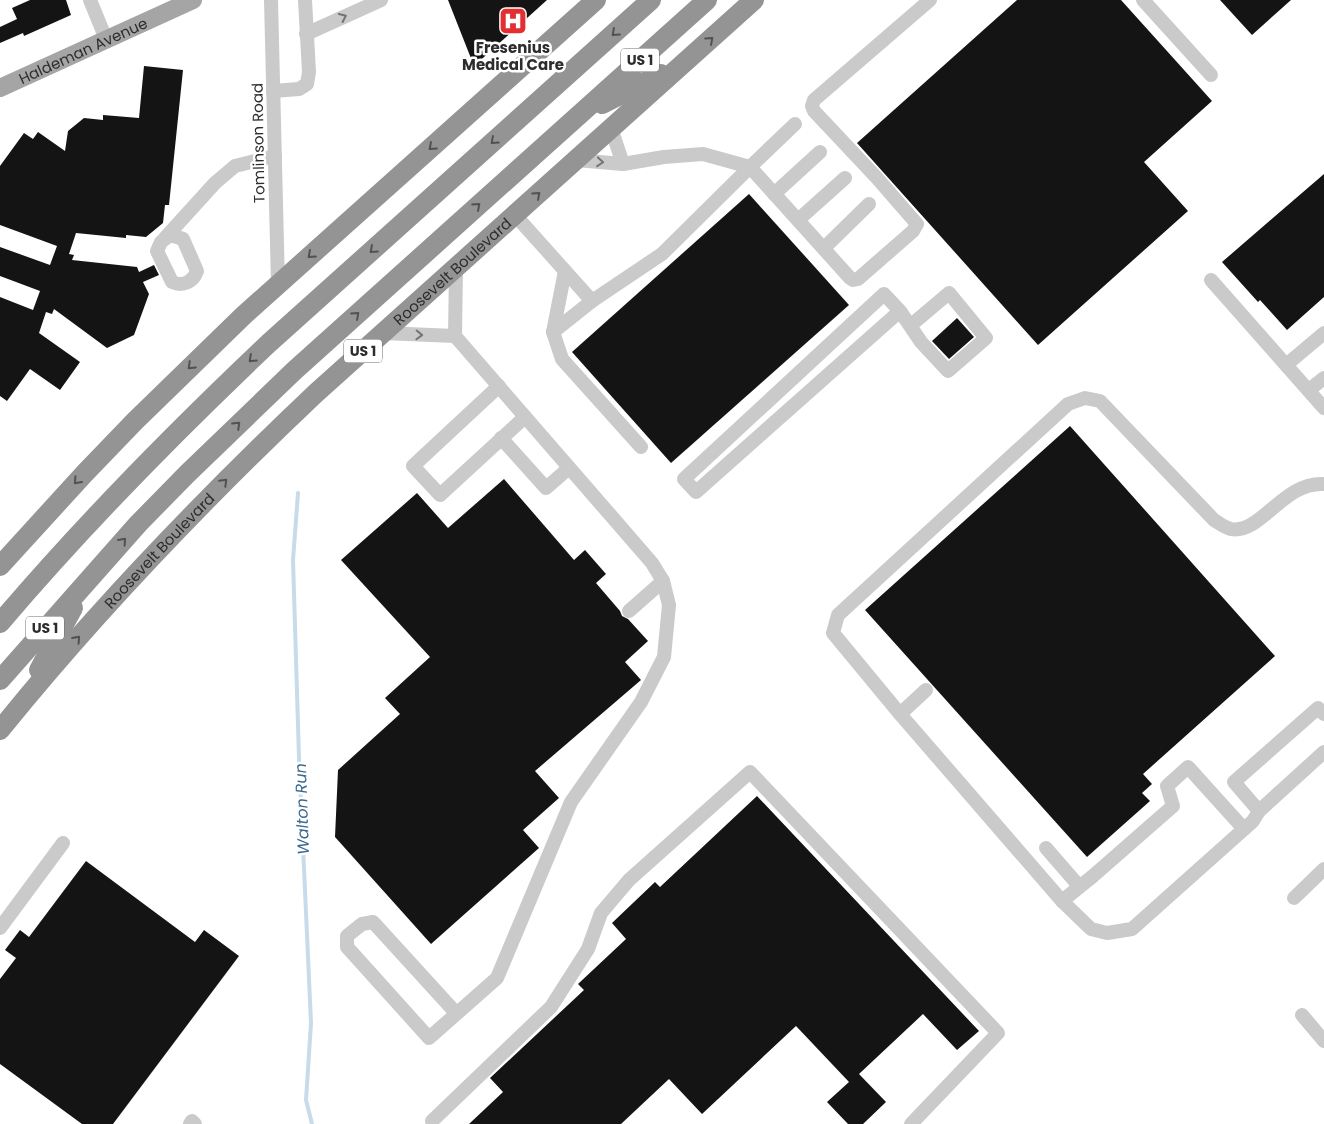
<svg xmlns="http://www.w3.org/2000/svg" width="1324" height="1124" viewBox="0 0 1324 1124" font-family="Poppins,sans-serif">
<rect width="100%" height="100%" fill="#fff"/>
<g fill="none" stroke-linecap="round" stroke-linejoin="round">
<path stroke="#c7dbeb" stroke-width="4" d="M 298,493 L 293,560 L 299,758 L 311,1023 L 306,1100 L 312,1124"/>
</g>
<g fill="#141414">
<path d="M 30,0 L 66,0 L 71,15 L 24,36 L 23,33 L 0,43 L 0,27 L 17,19 L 12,8 Z"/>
<path d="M 448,0 L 547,0 L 474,66 Z"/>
<path d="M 1017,0 L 1121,0 L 1212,101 L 1144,162 L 1188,211 L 1038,345 L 857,143 Z"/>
<path d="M 1220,0 L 1291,0 L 1252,35 Z"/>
<path d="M 144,66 L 183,70 L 169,205 L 165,205 L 163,223 L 146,237 L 126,235 L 126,238 L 76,233 L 69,254 L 74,255 L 72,260 L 137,267 L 139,272 L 154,265 L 159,275 L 143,282 L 149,294 L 134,335 L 107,348 L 54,309 L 52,314 L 46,312 L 39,333 L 80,362 L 60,390 L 30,369 L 7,401 L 0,396 L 0,297 L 33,310 L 40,291 L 0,276 L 0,247 L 50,265 L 57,246 L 0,225 L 0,166 L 24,133 L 33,139 L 38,132 L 65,151 L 68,131 L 84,118 L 103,120 L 103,115 L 139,118 Z"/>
<path d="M 1324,174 L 1324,297 L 1287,330 L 1260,300 L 1258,302 L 1222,262 Z"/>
<path d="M 749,194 L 849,305 L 671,463 L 572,352 Z"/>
<path d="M 957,318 L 974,337 L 949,359 L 932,341 Z"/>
<path d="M 1070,426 L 1275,656 L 1143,774 L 1152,784 L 1142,793 L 1150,801 L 1087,857 L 865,610 Z"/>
<path d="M 504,479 L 574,560 L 585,550 L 606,574 L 596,583 L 620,611 L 622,616 L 628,619 L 648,641 L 625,662 L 641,680 L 535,771 L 559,798 L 523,830 L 539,848 L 431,944 L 335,837 L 338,770 L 400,714 L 385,698 L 430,657 L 341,560 L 417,493 L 448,528 Z"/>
<path d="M 757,796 L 979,1031 L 957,1050 L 923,1014 L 859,1074 L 886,1102 L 863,1124 L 848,1124 L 827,1102 L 849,1082 L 796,1026 L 702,1114 L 669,1079 L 621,1124 L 469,1124 L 503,1092 L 490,1078 L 584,990 L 578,984 L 626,939 L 612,923 L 655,882 L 660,887 Z"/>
<path d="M 86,861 L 195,942 L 204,930 L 239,956 L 113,1124 L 82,1124 L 0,1064 L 0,979 L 16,958 L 5,950 L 20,930 L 29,937 Z"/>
</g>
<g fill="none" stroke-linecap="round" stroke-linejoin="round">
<g stroke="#cacaca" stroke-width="14">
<path d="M 90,0 L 106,39"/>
<path d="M 271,0 L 278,285"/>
<path d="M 1143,0 L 1211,75"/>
<path d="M 306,34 L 381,0"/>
<path d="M 273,91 L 299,89 L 307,84 L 309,72 L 305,0"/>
<path d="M 795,124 L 750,167 L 850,278 L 853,280 L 858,279 L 913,231 L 917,224 L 877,178 L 814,111 L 812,106 L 814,100 L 930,0"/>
<path d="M 611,128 L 623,164"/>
<path d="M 774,194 L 820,152"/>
<path d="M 515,215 L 592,301 L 662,254 L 750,167 L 703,154 L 664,157 L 623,164 L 576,160"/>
<path d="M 798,220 L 845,178"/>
<path d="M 169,236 L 174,236 L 183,239 L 197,271 C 193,282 183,287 172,282 L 157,251 L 161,242 Z"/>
<path d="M 165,238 L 215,183 L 235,166 L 275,156"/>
<path d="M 824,248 L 869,204"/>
<path d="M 456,267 L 455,336 L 652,563 L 663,581 L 669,605 L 664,657 L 641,702 L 571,802 L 497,978 L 429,1038 L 347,947 L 347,936 L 362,924 L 373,922 L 456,1013"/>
<path d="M 1211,280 L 1324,408"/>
<path d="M 592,301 L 553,332 L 562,359 L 641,447"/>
<path d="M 900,311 L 696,492 L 684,479 L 884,294 L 900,311 L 921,342 L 948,371 L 986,338 L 949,293 L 910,326"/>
<path d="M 553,332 L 565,271"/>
<path d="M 383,333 L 455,336"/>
<path d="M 1286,365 L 1324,333"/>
<path d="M 499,386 L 413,466 L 440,495 L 525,417"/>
<path d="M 1309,390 L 1324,378"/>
<path d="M 501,438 L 546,488 L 569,468"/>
<path d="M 629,611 L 663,581"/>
<path d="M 926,690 L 900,714 L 1062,901 L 1091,929 L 1107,933 L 1132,929 L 1253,821 L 1259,811"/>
<path d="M 900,714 L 833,633 L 838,615 L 1068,404 L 1085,398 L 1100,401 L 1214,520 C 1219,523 1225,528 1231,529 C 1260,535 1284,481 1324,484"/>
<path d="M 1324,714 L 1318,708 L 1234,782 L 1259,811 L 1324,752"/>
<path d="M 1046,848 L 1079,886"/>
<path d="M 1294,898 L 1324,869"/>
<path d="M 1062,901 L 1093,876 L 1173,806 L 1167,786 L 1188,767 L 1244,829"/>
<path d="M 0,928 L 63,843"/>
<path d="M 1302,1015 L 1324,1041"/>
<path d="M 432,1121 L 551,1007 L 588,949 L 601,913 L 629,880 L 750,772 L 998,1033 L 911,1124"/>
<path d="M 190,1124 L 192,1121 L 195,1124"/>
</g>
<path stroke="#a5a5a5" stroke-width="18" id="s1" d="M 0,88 L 193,0"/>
<g stroke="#949494" stroke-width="20">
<path d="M 602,104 L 661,74"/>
<path d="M 0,566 L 84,474 L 135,421 L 244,315 L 596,0"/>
<path d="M 0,623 C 84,524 175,432 269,343 L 651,0"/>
<path d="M 39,670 L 73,608"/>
<path d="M 0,680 L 138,524 L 187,474 L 295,370 L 707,0"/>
<path id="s2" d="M 0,730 C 97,610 204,499 316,393 L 754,0"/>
</g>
</g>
<defs><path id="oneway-chevron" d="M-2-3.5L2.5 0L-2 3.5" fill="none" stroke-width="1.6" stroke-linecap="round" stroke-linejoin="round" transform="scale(1.25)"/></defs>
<g stroke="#747474">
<use href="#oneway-chevron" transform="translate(343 17) rotate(-25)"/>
<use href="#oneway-chevron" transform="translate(600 162) rotate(5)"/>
<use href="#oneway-chevron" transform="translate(419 335) rotate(2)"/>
</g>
<g stroke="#515151">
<use href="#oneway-chevron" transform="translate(615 33) rotate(138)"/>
<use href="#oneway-chevron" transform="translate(710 40) rotate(-42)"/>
<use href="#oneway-chevron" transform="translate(494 141) rotate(138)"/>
<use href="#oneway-chevron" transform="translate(432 147) rotate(138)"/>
<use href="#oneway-chevron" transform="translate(537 195) rotate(-42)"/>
<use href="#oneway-chevron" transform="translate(477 206) rotate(-42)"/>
<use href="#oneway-chevron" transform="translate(373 250) rotate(138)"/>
<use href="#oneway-chevron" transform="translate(311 255) rotate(138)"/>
<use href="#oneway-chevron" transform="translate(356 315) rotate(-42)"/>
<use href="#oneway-chevron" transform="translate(252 359) rotate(137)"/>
<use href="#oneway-chevron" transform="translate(191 366) rotate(136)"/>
<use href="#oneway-chevron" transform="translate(237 425) rotate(-44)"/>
<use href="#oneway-chevron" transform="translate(77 481) rotate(132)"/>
<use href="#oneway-chevron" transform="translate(224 482) rotate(-45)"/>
<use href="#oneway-chevron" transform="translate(123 541) rotate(-48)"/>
<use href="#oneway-chevron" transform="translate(77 639) rotate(-48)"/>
</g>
<defs>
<symbol id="hospital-square" viewBox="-11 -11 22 22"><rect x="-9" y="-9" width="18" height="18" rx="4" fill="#e42f32" stroke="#fff"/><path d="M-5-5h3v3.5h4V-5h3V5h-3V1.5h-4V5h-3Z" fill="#fff"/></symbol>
</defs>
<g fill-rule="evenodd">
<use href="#hospital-square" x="497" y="5" width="32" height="32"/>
</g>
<g text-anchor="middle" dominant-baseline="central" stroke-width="5" stroke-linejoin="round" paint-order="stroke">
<g fill="#fff" stroke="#6c6c6c" stroke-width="1">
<rect x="621" y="48.5" width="38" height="23" rx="4"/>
<rect x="344" y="339.5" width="38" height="23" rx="4"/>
<rect x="26" y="616.5" width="38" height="23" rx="4"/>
</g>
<g font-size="14" font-weight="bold" fill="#2d2d2d">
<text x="640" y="60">US 1</text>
<text x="363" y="351">US 1</text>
<text x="45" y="628">US 1</text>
</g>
<g font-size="15" font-weight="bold" fill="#2d2d2d" stroke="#fff">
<text x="513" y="47">Fresenius<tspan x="513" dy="17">Medical Care</tspan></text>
</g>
<g font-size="15" fill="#2d2d2d" stroke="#fff">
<text stroke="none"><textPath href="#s1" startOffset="91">Haldeman Avenue</textPath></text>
<text transform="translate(258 143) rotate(-91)">Tomlinson Road</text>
<text stroke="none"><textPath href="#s2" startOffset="645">Roosevelt Boulevard</textPath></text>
<text stroke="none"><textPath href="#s2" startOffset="240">Roosevelt Boulevard</textPath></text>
</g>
<g font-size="16" font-style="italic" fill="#3c6a8f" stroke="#fff">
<text transform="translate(302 809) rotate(-92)">Walton Run</text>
</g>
</g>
</svg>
